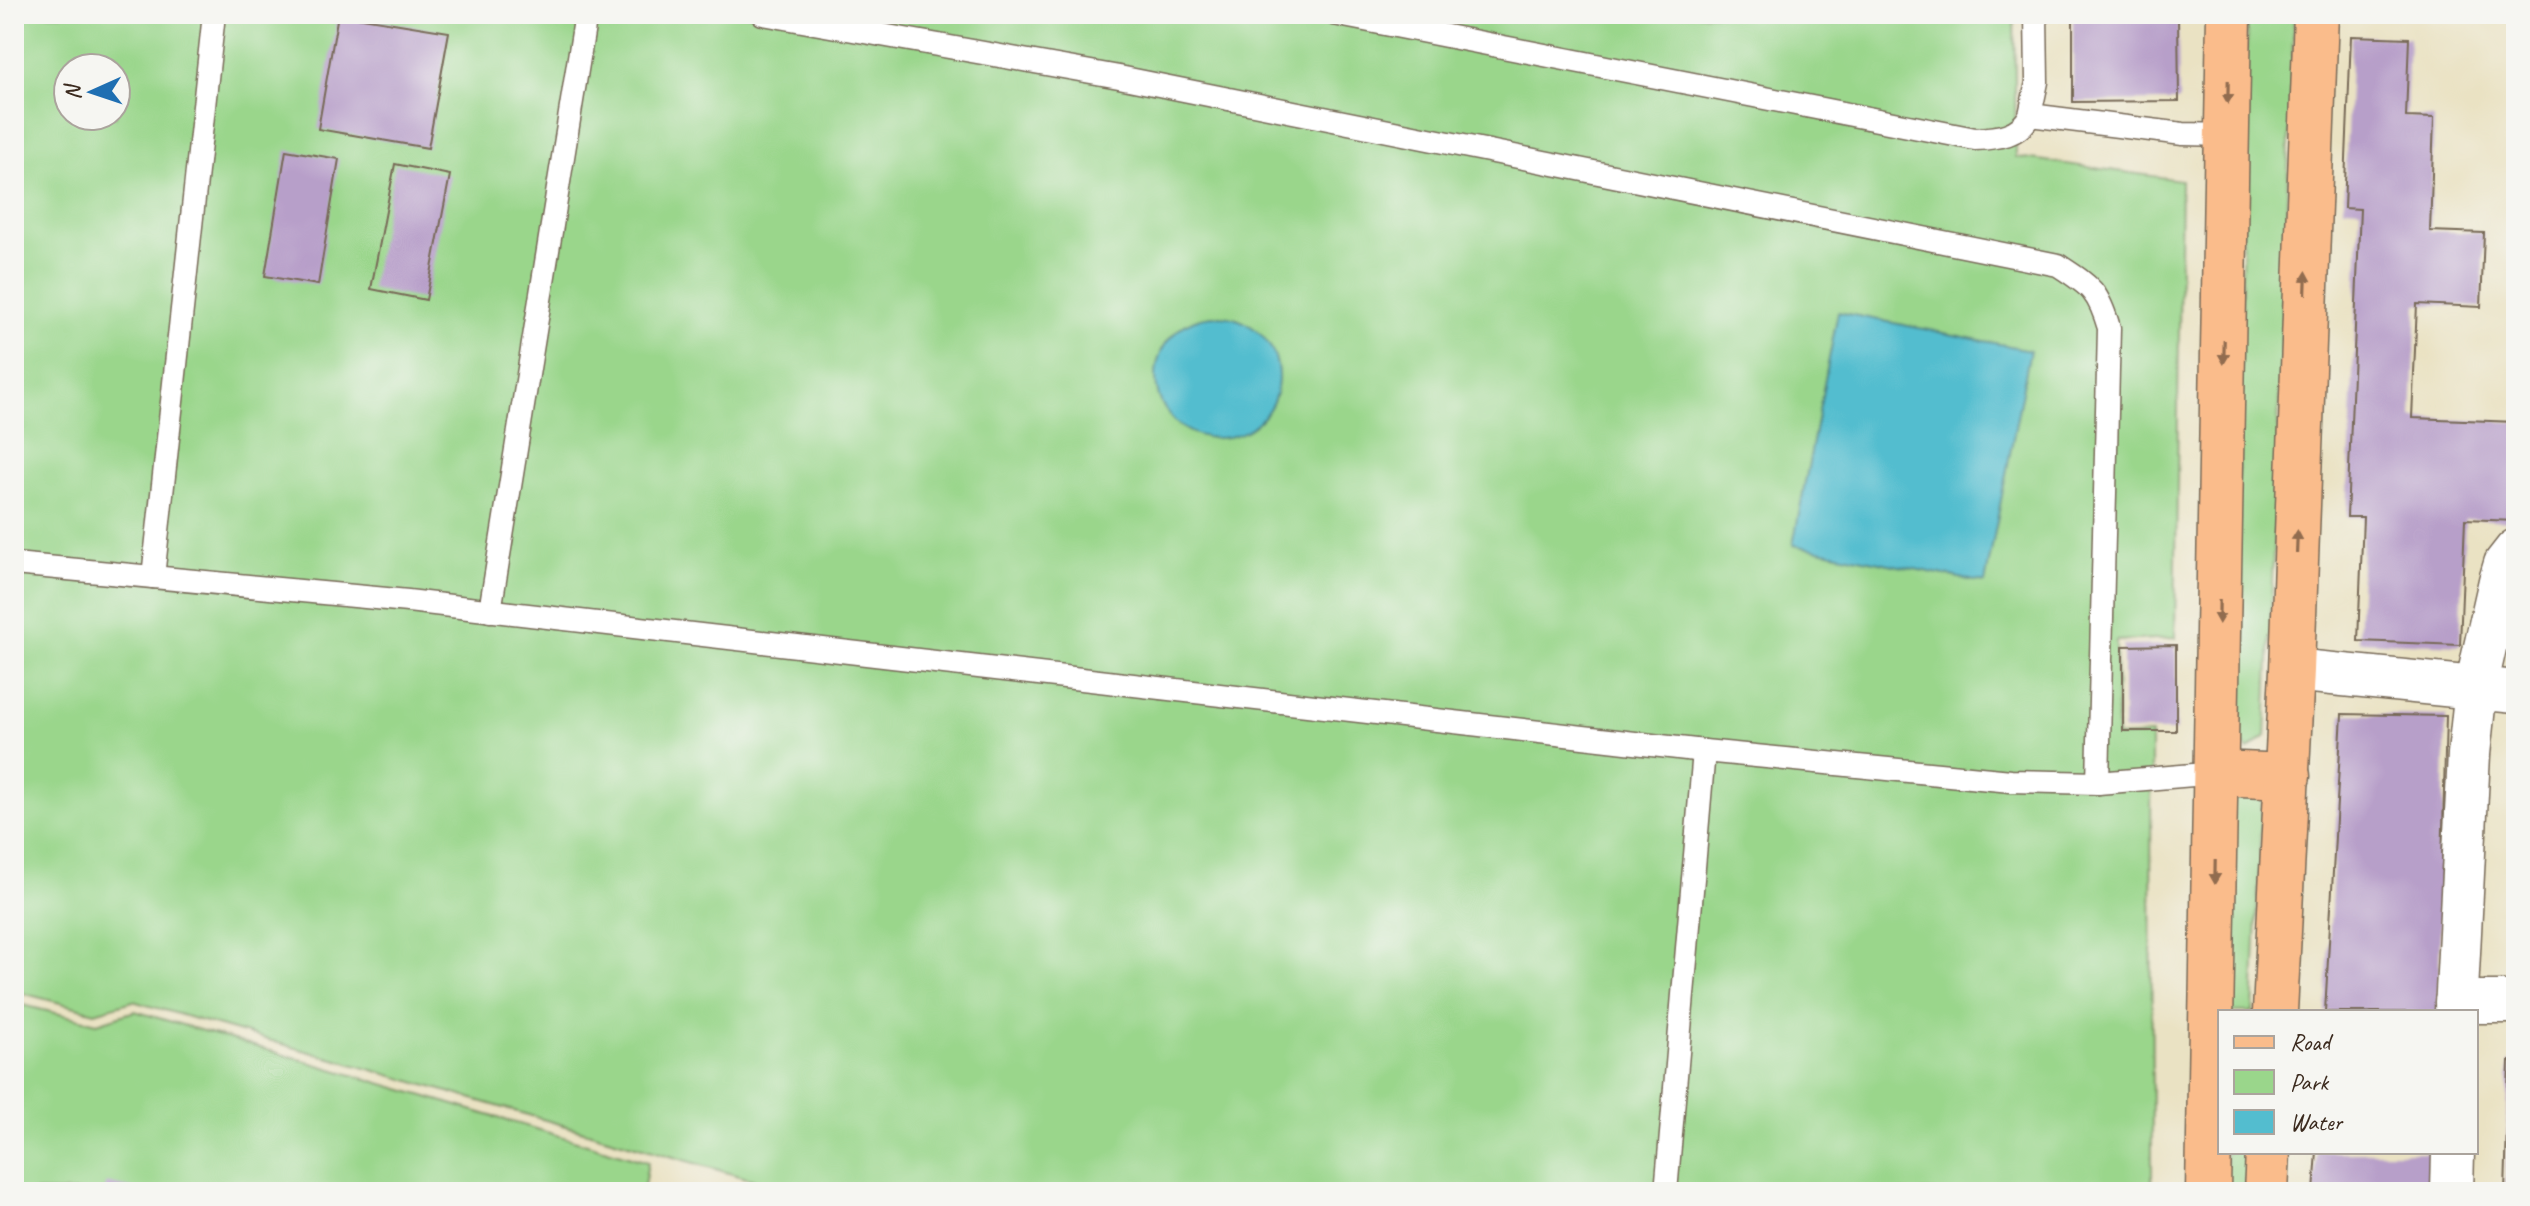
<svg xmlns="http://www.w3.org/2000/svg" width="2530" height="1206" viewBox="0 0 2530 1206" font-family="Caveat,sans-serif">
<rect width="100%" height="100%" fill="#f6f6f2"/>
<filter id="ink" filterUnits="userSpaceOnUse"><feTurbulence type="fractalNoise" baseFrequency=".0125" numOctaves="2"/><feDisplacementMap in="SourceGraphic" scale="16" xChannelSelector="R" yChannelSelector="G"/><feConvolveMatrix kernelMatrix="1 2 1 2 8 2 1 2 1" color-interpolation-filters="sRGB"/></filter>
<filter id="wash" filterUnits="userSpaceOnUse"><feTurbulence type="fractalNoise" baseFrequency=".006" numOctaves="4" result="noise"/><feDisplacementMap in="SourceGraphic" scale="32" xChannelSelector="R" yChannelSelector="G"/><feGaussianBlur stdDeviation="1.8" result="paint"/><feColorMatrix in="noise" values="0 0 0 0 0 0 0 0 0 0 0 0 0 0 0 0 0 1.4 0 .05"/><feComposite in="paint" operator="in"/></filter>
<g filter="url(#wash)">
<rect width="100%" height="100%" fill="#eae2c3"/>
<g fill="#9ad68b" stroke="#6a8054" stroke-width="2" fill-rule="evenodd">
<path d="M 14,14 L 2014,14 L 2016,157 L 2181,180 L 2175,638 L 2116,641 L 2117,737 L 2151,735 L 2152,1192 L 795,1192 L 133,1001 L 95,1012 L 14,991 ZM 68,68 L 116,68 L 116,116 L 68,116 Z"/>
<path d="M 2247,14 L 2294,14 L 2266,736 L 2249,750 L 2233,735 Z"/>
<path d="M 2231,792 L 2262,793 L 2253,1012 L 2228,1012 Z"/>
<path d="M 14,1003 L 97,1023 L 135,1011 L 648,1162 L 643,1192 L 14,1192 Z"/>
<path d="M 2226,1152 L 2247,1152 L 2245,1192 L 2225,1192 Z"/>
</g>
<g fill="#53bdcf" stroke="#477476" stroke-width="2">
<path d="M 1838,312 L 2030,350 L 1985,583 L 1793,545 Z"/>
<circle cx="1217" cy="377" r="61"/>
</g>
<g id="blocks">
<g fill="#b79fc9">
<path d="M 338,14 L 449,32 L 428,148 L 318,129 Z"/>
<path d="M 2073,14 L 2178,17 L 2179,101 L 2073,102 Z"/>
<path d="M 2351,36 L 2409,38 L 2406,117 L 2434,118 L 2430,231 L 2484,233 L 2481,307 L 2417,304 L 2412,418 L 2516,422 L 2516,521 L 2465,519 L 2460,645 L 2358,641 L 2363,517 L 2347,517 L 2360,209 L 2344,208 Z"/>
<path d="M 286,150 L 339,159 L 318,285 L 265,276 Z"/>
<path d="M 395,164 L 450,175 L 426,300 L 371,289 Z"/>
<path d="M 2176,645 L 2176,731 L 2123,731 L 2123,646 Z"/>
<path d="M 2342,714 L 2446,716 L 2438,1012 L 2325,1012 Z"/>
<path d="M 2513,854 L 2516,854 L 2516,975 L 2509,975 Z"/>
<path d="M 2509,1061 L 2516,1061 L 2516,1192 L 2505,1192 Z"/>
<path d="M 2317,1152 L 2435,1152 L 2434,1192 L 2314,1192 Z"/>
<path d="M 106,1183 L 145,1191 L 145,1192 L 104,1192 Z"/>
</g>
</g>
</g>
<g filter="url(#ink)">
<use href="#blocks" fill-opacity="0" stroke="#786a58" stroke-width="2"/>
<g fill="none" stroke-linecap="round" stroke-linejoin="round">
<defs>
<g id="service">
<path d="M 763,14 L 1119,77 L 2058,265 C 2090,286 2098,290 2109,328 L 2098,783"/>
<path d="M 1334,14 L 1975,139 C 1998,138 2019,136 2030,115"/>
<path d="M 2036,14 L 2037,82 L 2030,115 L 2183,134 L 2227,135"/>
<path d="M 14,564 L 408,601 L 1704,751 L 2011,781 L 2098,783 L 2217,773"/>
<path d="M 153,577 L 214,14"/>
<path d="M 490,611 L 586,14"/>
<path d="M 1666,1192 L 1704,751"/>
</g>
<g id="minor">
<path d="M 2292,670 L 2516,692"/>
<path d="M 2456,1002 L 2516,1002"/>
<path d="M 2456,1012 L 2469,754 L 2476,687 L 2500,581 L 2505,564 L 2516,550"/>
<path d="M 2452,1192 L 2453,1152"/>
</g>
<g id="primary">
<path d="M 2217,773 L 2288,776"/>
<path d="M 2275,1012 L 2292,670 L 2316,14"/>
<path d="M 2208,1192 L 2229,14"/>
<path d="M 2266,1192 L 2268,1152"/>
</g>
</defs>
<use href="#service" stroke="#786a58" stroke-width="25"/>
<use href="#minor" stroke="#786a58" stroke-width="45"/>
<use href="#primary" stroke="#786a58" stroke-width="47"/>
<use href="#service" stroke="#fff" stroke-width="22"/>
<use href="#minor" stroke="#fff" stroke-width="42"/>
<use href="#primary" stroke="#fabc8b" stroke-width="44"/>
</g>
<defs><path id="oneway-solid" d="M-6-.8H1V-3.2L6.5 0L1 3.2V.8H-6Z" transform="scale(2)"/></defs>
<g fill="#916c4f">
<use href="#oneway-solid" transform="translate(2228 92) rotate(91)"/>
<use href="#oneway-solid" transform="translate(2306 283) rotate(-88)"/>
<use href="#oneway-solid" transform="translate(2224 352) rotate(91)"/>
<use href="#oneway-solid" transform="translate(2297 542) rotate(-88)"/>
<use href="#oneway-solid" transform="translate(2219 612) rotate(91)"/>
<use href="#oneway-solid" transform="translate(2215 872) rotate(91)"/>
</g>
</g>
<rect width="2530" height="1206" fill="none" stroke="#f6f6f2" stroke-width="48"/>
<rect x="2218" y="1010" width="260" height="144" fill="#f6f6f2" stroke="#aba49d" stroke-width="2"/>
<rect x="2234" y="1036" width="40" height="12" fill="#fabc8b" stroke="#aba49d" stroke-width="2"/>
<text x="2290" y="1050" font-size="24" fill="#3b2a1e">Road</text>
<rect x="2234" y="1070" width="40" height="24" fill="#9ad68b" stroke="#aba49d" stroke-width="2"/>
<text x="2290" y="1090" font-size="24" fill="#3b2a1e">Park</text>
<rect x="2234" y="1110" width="40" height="24" fill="#53bdcf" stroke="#aba49d" stroke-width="2"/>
<text x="2290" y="1130" font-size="24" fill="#3b2a1e">Water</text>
<g transform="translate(92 92) rotate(267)"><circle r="38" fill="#f6f6f2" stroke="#aba49d" stroke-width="2"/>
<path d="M0-6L14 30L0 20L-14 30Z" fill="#1f6fb2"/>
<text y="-12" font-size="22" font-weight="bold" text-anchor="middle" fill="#3b2a1e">N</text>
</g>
</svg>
